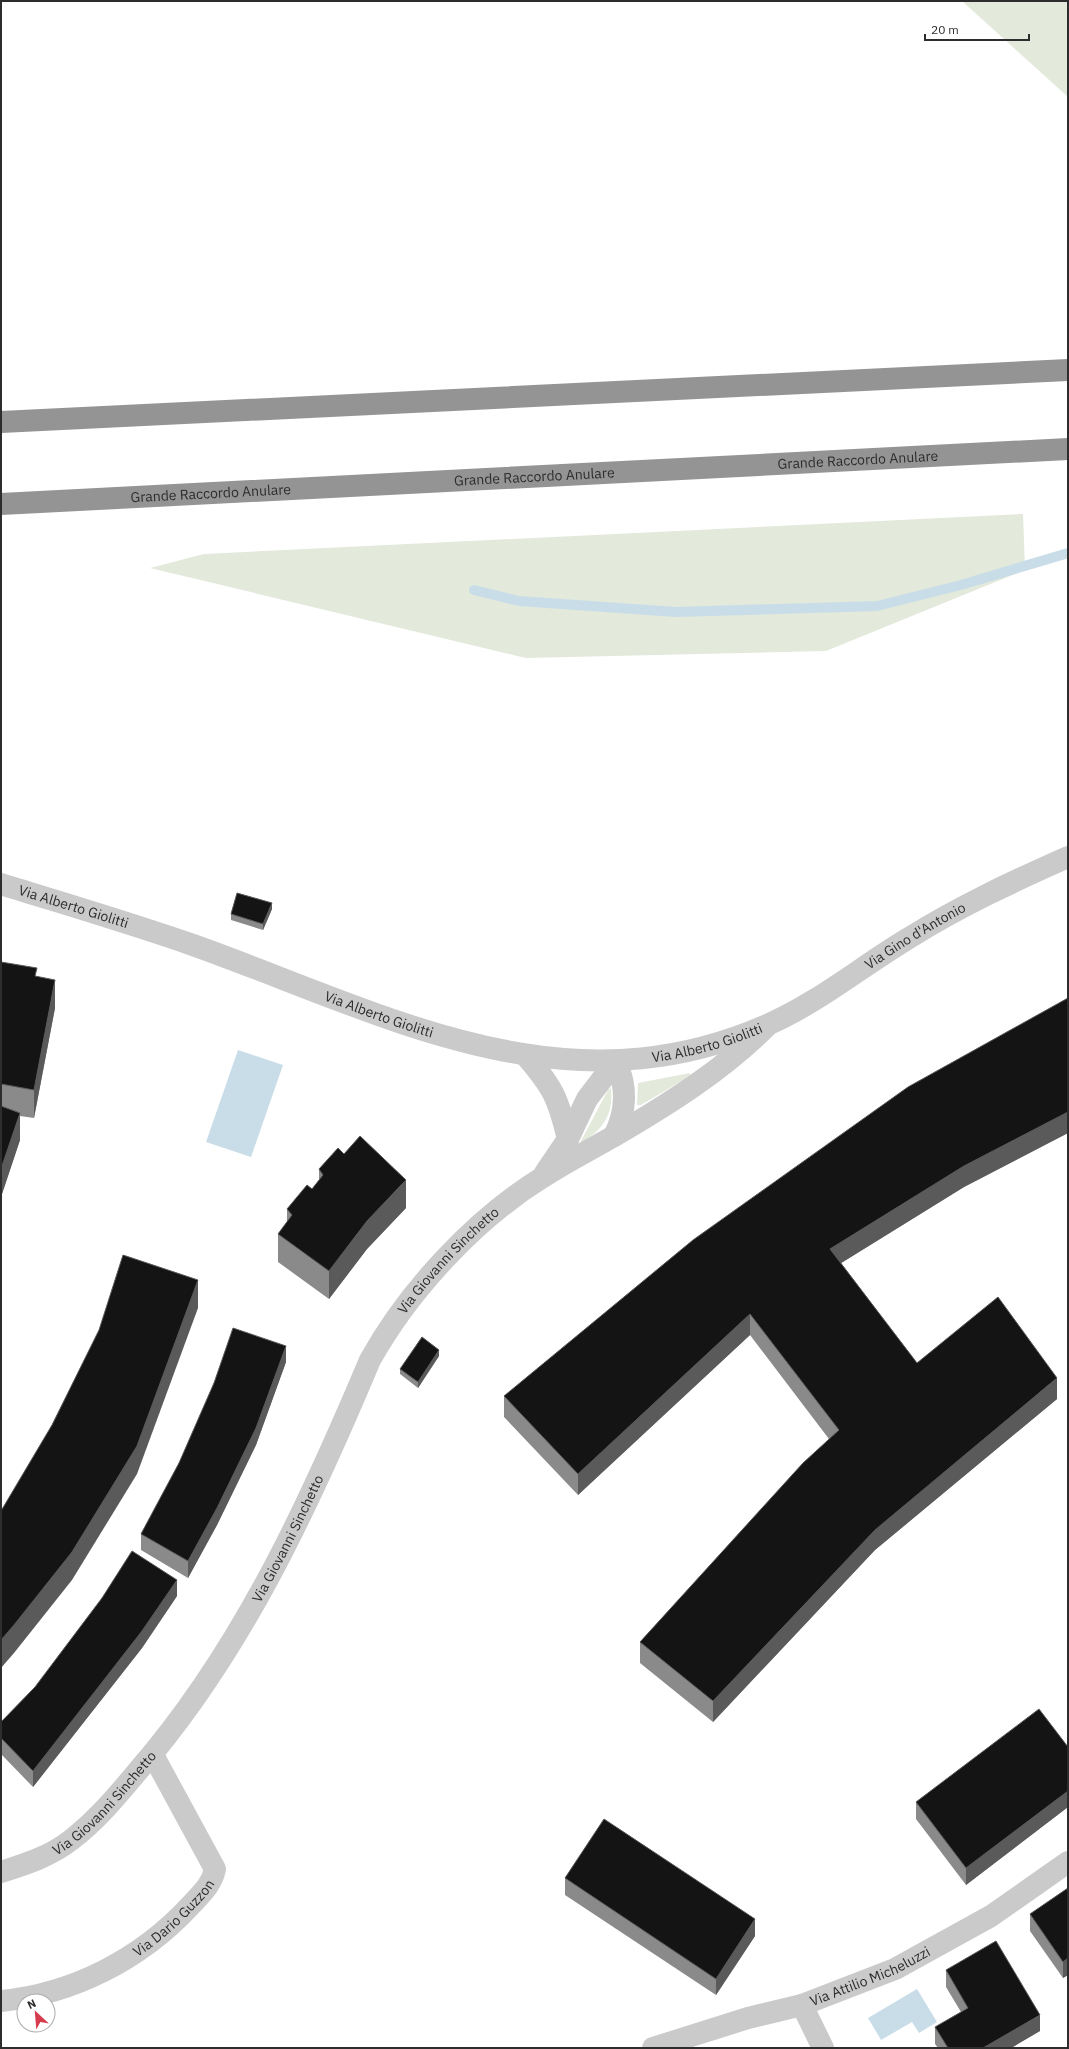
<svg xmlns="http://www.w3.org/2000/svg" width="1069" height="2049" viewBox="0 0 1069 2049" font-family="'IBM Plex Sans',sans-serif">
<rect width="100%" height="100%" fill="#fff"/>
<g fill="#e3e9db">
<path d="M 962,1 L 1068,1 L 1068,97 Z"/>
<path d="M 1023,514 L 1025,570 L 826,651 L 526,658 L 150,568 L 204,554 Z"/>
<path d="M 690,1073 L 690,1076 L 641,1105 L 637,1105 L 638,1083 Z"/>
<path d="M 611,1088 C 614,1115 602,1131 580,1143 L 608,1090 Z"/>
</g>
<g fill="#c9dde8">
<path d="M 238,1050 L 283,1065 L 251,1157 L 206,1142 Z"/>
<path d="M 917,1989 L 937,2022 L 919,2033 L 912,2022 L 881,2040 L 868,2018 Z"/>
</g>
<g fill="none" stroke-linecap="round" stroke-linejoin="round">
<path stroke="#c9dde8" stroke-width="10" d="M 474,590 L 519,601 L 676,612 L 877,606 L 961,585 L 1068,553"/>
<g stroke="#cacaca" stroke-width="22">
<path id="s1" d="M 1,884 C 65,904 130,923 193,945 C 384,1013 562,1115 767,1025 C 818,1003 862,966 909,938 C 960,906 1014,881 1068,857"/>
<path d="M 525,1055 C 553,1087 558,1098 568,1139 L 545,1173"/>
<path d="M 614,1136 C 627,1111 627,1086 616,1061"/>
<path d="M 568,1139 L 587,1099 L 616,1061"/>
<path id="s2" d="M 1,1872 C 26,1864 51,1856 71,1840 C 96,1821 117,1796 137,1772 C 241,1653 309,1505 370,1360 C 409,1290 475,1219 543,1177 C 566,1162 590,1150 614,1136 C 669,1104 723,1070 768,1025"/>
<path id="s3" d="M 1,2001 C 73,1994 141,1959 190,1906 C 200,1895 212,1885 215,1869 L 153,1755"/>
<path d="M 802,2005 L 823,2048"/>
<path id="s4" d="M 653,2048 L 748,2018 L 802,2005 L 895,1969 L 991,1916 L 1068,1862"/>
</g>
<g stroke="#949494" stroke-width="22">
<path d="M 1,422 L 1068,370"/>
<path id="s5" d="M 1,504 L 1068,449"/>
</g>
</g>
<g fill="#8a8a8a">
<path d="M 272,909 L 263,930 L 231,920 L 231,914 Z"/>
<path d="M 1,962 L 37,977 L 55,1008 L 34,1118 L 20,1116 L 20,1140 L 1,1197 Z"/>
<path d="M 1068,998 L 1068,1133 L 964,1187 L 841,1263 L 917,1363 L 1057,1399 L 875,1550 L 713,1722 L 640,1663 L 640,1642 L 829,1439 L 750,1335 L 578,1495 L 504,1417 L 504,1396 Z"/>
<path d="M 319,1169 L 406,1208 L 367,1249 L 329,1299 L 278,1262 L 278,1234 L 287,1222 L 287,1209 L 312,1189 L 319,1180 Z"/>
<path d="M 439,1356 L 418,1388 L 400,1374 L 400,1369 Z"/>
<path d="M 286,1362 L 256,1445 L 217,1525 L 188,1578 L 141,1550 L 141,1534 L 179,1463 L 214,1383 Z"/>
<path d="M 177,1596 L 142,1648 L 33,1787 L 1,1754 L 1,1722 Z"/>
<path d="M 1068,1747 L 1068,1807 L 966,1885 L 916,1819 L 916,1802 Z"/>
<path d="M 565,1878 L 755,1936 L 716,1995 L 565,1895 Z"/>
<path d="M 1068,1888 L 1068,1975 L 1063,1978 L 1030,1931 L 1030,1914 Z"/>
<path d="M 946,1970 L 1040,2031 L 1011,2048 L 938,2048 L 935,2044 L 935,2027 L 961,2012 L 946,1987 Z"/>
</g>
<g fill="#5a5a5a">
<path d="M 272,903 L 272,909 L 263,930 L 263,924 Z"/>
<path d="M 55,980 L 55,1008 L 34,1118 L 34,1090 Z"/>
<path d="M 1068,1112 L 1068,1133 L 964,1187 L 830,1270 L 830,1249 L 964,1166 Z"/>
<path d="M 20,1113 L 20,1140 L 1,1197 L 1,1169 Z"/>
<path d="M 406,1180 L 406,1208 L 367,1249 L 329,1299 L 329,1271 L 367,1221 Z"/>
<path d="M 198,1280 L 198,1308 L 137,1474 L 72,1580 L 14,1653 L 1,1668 L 1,1640 Z"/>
<path d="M 750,1314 L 750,1335 L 578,1495 L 578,1474 Z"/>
<path d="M 286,1346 L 286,1362 L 256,1445 L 217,1525 L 188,1578 L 188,1561 Z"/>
<path d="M 439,1350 L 439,1356 L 418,1388 L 418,1382 Z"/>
<path d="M 1057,1378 L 1057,1399 L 875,1550 L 713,1722 L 713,1701 L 875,1530 Z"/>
<path d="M 177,1580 L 177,1596 L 142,1648 L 33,1787 L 33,1771 Z"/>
<path d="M 1068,1791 L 1068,1807 L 966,1885 L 966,1868 Z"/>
<path d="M 755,1919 L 755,1936 L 716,1995 L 716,1979 Z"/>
<path d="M 1068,1958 L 1068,1975 L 1063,1978 L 1063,1962 Z"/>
<path d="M 1040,2015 L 1040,2031 L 1011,2048 L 983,2048 Z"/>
</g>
<g fill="#141414" stroke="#5a5a5a">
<path d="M 237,893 L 272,903 L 263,924 L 231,914 Z"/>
<path d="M 1,962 L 37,968 L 35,976 L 55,980 L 34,1090 L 1,1084 Z"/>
<path d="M 1068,998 L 1068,1112 L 964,1166 L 830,1249 L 917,1363 L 998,1297 L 1057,1378 L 875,1530 L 713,1701 L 640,1642 L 803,1463 L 839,1430 L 750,1314 L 578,1474 L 504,1396 L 693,1240 L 908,1087 Z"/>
<path d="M 1,1106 L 20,1113 L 1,1169 Z"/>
<path d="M 360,1136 L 406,1180 L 367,1221 L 329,1271 L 278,1234 L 292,1215 L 287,1209 L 307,1185 L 312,1189 L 323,1175 L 319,1169 L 338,1148 L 344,1154 Z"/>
<path d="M 123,1255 L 198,1280 L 137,1446 L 72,1552 L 14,1625 L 1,1640 L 1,1511 L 52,1425 L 99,1330 Z"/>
<path d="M 233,1328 L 286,1346 L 256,1428 L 217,1508 L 188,1561 L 141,1534 L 179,1463 L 214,1383 Z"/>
<path d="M 422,1337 L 439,1350 L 418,1382 L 400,1369 Z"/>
<path d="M 132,1551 L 177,1580 L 142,1631 L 33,1771 L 1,1738 L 1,1722 L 35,1687 L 102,1598 Z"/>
<path d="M 1039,1709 L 1068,1747 L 1068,1791 L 966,1868 L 916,1802 Z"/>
<path d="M 604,1819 L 755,1919 L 716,1979 L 565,1878 Z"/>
<path d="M 1068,1888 L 1068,1958 L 1063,1962 L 1030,1914 Z"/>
<path d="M 996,1941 L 1040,2015 L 983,2048 L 948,2048 L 935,2027 L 968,2008 L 946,1970 Z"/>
</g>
<g text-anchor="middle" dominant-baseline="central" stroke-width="4" stroke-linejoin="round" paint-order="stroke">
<g font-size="14" fill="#2d2d2d" stroke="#fff">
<text stroke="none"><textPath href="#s5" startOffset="858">Grande Raccordo Anulare</textPath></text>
<text stroke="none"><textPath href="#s5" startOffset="534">Grande Raccordo Anulare</textPath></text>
<text stroke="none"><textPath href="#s5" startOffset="210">Grande Raccordo Anulare</textPath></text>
<text stroke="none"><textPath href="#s1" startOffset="76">Via Alberto Giolitti</textPath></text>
<text stroke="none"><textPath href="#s1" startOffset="972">Via Gino d'Antonio</textPath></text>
<text stroke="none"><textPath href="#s1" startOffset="400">Via Alberto Giolitti</textPath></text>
<text stroke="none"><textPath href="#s1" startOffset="736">Via Alberto Giolitti</textPath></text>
<text stroke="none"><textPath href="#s2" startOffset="775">Via Giovanni Sinchetto</textPath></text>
<text stroke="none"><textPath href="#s2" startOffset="451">Via Giovanni Sinchetto</textPath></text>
<text stroke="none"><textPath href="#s2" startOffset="127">Via Giovanni Sinchetto</textPath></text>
<text stroke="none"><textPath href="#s3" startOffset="196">Via Dario Guzzon</textPath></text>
<text stroke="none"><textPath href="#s4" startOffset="229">Via Attilio Micheluzzi</textPath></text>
</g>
</g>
<rect width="1069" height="2049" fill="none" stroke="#2d2d2d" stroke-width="4"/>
<g transform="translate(36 2013) rotate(334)"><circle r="19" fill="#ffffff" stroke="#ababab"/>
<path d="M0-3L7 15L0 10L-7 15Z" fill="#d53d4f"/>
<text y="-6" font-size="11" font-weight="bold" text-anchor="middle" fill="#2d2d2d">N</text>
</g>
<path d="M925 34v6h104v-6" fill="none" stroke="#2d2d2d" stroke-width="2"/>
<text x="931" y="34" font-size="12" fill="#2d2d2d" stroke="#ffffff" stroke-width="3" paint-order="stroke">20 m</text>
</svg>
